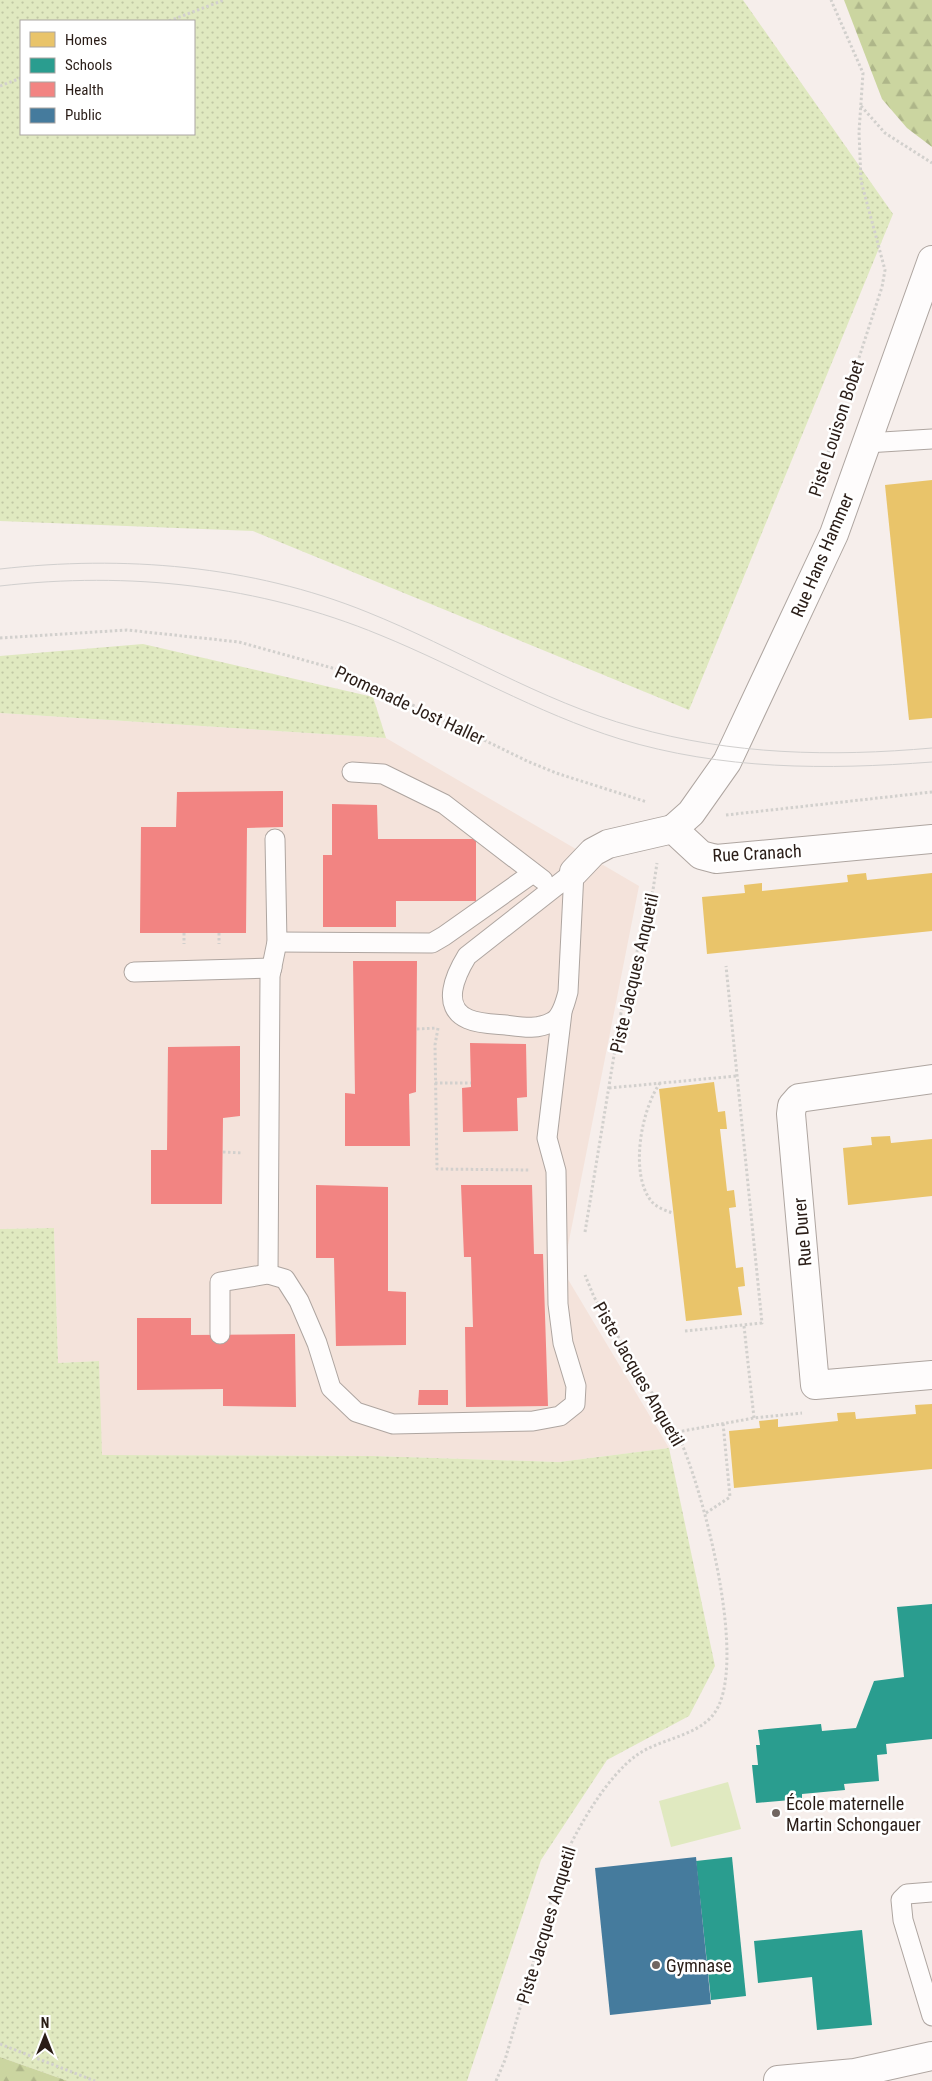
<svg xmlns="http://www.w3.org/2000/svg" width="932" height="2081" viewBox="0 0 932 2081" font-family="'Roboto Condensed',sans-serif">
<defs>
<pattern id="grass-dots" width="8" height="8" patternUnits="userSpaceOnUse" patternTransform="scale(1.25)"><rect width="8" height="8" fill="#e0e9c0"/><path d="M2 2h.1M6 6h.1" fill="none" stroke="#c0c7a4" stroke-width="1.8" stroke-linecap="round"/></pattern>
<pattern id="forest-firs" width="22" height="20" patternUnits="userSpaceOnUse" patternTransform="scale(1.25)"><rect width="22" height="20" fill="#cbd5a0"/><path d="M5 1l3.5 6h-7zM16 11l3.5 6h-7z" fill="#aeb689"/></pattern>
</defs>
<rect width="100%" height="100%" fill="#f6eeeb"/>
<path fill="#f4e3db" d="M 0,713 L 386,738 L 639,886 L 563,1271 L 669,1448 L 559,1462 L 373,1456 L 101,1455 L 99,1361 L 58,1363 L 54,1228 L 0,1229 Z"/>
<g fill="url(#grass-dots)" fill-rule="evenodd">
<path d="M 0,0 L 743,0 L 893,214 L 689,710 L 253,531 L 0,521 ZM 21,21 L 194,21 L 194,134 L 21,134 Z"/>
<path d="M 143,644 L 373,697 L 386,738 L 0,713 L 0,656 Z"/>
<path d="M 54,1228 L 58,1363 L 99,1361 L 102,1455 L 373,1456 L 559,1462 L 669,1448 L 715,1666 L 689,1716 L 607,1760 L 541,1860 L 467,2081 L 68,2081 L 0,2057 L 0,1229 Z"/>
</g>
<g fill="url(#forest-firs)">
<path d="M 844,0 L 932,0 L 932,147 L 907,128 L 882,99 Z"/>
<path d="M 0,2057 L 68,2081 L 0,2081 Z"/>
</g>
<path fill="#e0e9c0" d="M 728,1782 L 741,1829 L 671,1847 L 659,1801 Z"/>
<g fill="#e9c46a">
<path d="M 932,480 L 932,718 L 909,720 L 885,485 Z"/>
<path d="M 866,873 L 867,880 L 932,873 L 932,931 L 707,954 L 702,897 L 745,893 L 744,885 L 762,883 L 762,891 L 848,882 L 847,875 Z"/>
<path d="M 714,1082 L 718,1112 L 725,1111 L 727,1129 L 720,1129 L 727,1191 L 734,1190 L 736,1207 L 729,1208 L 736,1268 L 743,1267 L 745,1286 L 738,1287 L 742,1315 L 686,1321 L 659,1089 Z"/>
<path d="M 890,1136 L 891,1143 L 932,1139 L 932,1196 L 848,1205 L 843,1148 L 872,1145 L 871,1137 Z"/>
<path d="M 932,1404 L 932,1469 L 734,1488 L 729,1431 L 760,1428 L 759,1421 L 778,1419 L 778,1427 L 838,1421 L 837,1413 L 855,1412 L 856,1419 L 916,1414 L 915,1405 Z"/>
</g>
<g fill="#2a9d8f">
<path d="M 932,1604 L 932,1739 L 886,1744 L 887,1754 L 877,1755 L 879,1781 L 844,1784 L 845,1790 L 802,1794 L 802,1799 L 756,1803 L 752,1765 L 758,1765 L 756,1745 L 760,1745 L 758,1730 L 821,1724 L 822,1731 L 856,1728 L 874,1681 L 904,1677 L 897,1607 Z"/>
<path d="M 732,1857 L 746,1996 L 711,2000 L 696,1861 Z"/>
<path d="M 862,1930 L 872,2025 L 817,2030 L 812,1977 L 758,1983 L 754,1941 Z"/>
</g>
<g fill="#f28482">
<path d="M 283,791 L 283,827 L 247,828 L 246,933 L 140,933 L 141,827 L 176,827 L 177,792 Z"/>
<path d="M 332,804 L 377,805 L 378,839 L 476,839 L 476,901 L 396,901 L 396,927 L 323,927 L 323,855 L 332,855 Z"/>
<path d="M 353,961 L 417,961 L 416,1092 L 409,1094 L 410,1146 L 345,1146 L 345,1093 L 355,1094 Z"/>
<path d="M 470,1043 L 526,1044 L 527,1097 L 517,1098 L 518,1131 L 463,1132 L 462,1088 L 471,1087 Z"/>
<path d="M 240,1046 L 240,1116 L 223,1118 L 222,1204 L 151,1204 L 151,1150 L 167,1150 L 168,1047 Z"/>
<path d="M 316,1185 L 388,1187 L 388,1291 L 406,1292 L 406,1345 L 336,1346 L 334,1258 L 316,1258 Z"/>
<path d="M 461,1185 L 532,1185 L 534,1254 L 543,1254 L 548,1406 L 466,1407 L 465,1327 L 473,1327 L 471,1257 L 464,1257 Z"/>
<path d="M 137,1318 L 191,1318 L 191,1335 L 295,1334 L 296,1407 L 223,1406 L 223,1389 L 137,1390 Z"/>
<path d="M 419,1390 L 448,1390 L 448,1405 L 418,1405 Z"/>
</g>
<path fill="#457b9d" d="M 696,1857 L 711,2004 L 610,2015 L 595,1868 Z"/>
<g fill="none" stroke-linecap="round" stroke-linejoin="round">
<defs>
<g id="service">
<path d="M 866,443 L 932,439"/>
<path d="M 352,772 L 383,774 L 444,804 L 543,880"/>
<path d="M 574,872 L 568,992 C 565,1003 562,1017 552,1022 C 537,1030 522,1027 506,1025 C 494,1024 479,1024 468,1019 C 440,1007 456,974 467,956 Z"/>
<path d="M 277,942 L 432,943 L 444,936 L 533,873"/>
<path d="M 134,972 L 272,968"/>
<path d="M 268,1274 L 270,976 L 277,942 L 275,839"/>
<path d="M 220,1334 L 220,1282 L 268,1274 L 285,1279 L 299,1301 L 317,1343 L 331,1388 L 356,1412 L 393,1424 L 533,1421 L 560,1416 L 575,1404 L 576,1386 L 563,1343 L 558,1304 L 556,1171 L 547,1138 L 562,1012"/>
<path d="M 932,1892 L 907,1894 L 901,1900 L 903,1920 L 932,2016"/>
</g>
<g id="minor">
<path d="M 673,829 L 691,813 L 727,762 L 834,534 L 932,260"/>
<path d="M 574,872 L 593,852 L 608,844 L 673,829 L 701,855 L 716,859 L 932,839"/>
<path d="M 932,1079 L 799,1098 L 792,1106 L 791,1114 L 815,1385 L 932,1375"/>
<path d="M 778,2080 L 855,2073 L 932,2056"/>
</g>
</defs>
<use href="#service" stroke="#aea5a0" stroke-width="21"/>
<use href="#minor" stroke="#aea5a0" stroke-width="30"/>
<g stroke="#d2d0cd" stroke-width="3" stroke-dasharray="2.5 2.5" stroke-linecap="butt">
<path d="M 169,21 L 224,0"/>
<path d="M 0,86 L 21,78"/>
<path d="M 861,106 L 885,133 L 932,163"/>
<path d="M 828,453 L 882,287 L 885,270 L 861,181 L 859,132 L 863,73 L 831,0"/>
<path d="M 0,638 L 127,630 L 239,642 L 343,671 L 527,761 L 556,773 L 647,802"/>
<path d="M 726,815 L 932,792"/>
<path d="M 184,933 L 184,944"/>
<path d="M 219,933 L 219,944"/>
<path d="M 438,1028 L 435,1045 L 437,1169 L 530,1170"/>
<path d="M 417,1029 L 437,1028"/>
<path d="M 435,1083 L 471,1083"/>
<path d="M 660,1083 C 641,1110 629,1175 652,1202 C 658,1208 666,1211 673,1213"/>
<path d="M 609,1088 L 736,1076"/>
<path d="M 223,1152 L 243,1153"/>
<path d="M 585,1232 L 621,1013 L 653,890 L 657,863"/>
<path d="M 744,1326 L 754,1418"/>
<path d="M 685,1331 L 762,1323 L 726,966"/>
<path d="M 677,1432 L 754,1418 L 802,1413"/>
<path d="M 706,1513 L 730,1497 L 723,1423"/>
<path d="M 0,2044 L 95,2081"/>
<path d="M 496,2081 L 505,2060 L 562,1863 C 576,1830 607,1776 637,1755 C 659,1739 695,1737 713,1715 C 751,1668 702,1484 677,1433 C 669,1417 658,1402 649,1388 C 631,1357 612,1327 594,1297 L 585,1275"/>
</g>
<use href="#service" stroke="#fefcfc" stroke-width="19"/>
<use href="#minor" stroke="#fefcfc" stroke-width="28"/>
<g stroke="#d1cfce" stroke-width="1">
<path d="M 0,569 C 123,555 251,565 367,612 C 457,648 540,701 634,727 C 732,755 831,757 932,748"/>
<path d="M 0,586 C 129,571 259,585 380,635 C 461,668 536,713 620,739 C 722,770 826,770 932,762"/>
</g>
</g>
<g fill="#716661" stroke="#fff" stroke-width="2">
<circle cx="776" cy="1813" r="5"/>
<circle cx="656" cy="1965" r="5"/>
</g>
<g text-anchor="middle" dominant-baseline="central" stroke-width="5" stroke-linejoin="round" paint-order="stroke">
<g font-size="18" fill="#2a1d17" stroke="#fff">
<text transform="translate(836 428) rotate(-72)">Piste Louison Bobet</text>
<text transform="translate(822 555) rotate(-67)">Rue Hans Hammer</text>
<text transform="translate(410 705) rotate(25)">Promenade Jost Haller</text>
<text transform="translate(757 853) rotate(-3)">Rue Cranach</text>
<text transform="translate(634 973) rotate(-77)">Piste Jacques Anquetil</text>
<text transform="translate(802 1232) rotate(-95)">Rue Durer</text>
<text transform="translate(639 1374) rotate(60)">Piste Jacques Anquetil</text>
<text transform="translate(546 1925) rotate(-73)">Piste Jacques Anquetil</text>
</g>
<g font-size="18" fill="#2a1d17" stroke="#fff" text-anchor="start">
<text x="786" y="1803">École maternelle<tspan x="786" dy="21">Martin Schongauer</tspan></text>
<text x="666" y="1965">Gymnase</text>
</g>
</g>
<rect x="20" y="20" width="175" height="115" fill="#ffffff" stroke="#aaa5a2"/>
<rect x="30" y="32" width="25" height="15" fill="#e9c46a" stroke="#aaa5a2"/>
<text x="65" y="45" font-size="15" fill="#2a1d17">Homes</text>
<rect x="30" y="58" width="25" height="15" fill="#2a9d8f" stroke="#aaa5a2"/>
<text x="65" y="70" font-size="15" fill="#2a1d17">Schools</text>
<rect x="30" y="82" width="25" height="15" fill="#f28482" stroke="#aaa5a2"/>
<text x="65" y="95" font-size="15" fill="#2a1d17">Health</text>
<rect x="30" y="108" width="25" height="15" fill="#457b9d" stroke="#aaa5a2"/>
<text x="65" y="120" font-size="15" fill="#2a1d17">Public</text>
<g transform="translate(45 2036)" stroke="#ffffff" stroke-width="4" paint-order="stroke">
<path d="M0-4L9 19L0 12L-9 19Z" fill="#2a1d17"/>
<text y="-8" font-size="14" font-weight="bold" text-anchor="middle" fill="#2a1d17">N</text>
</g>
</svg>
